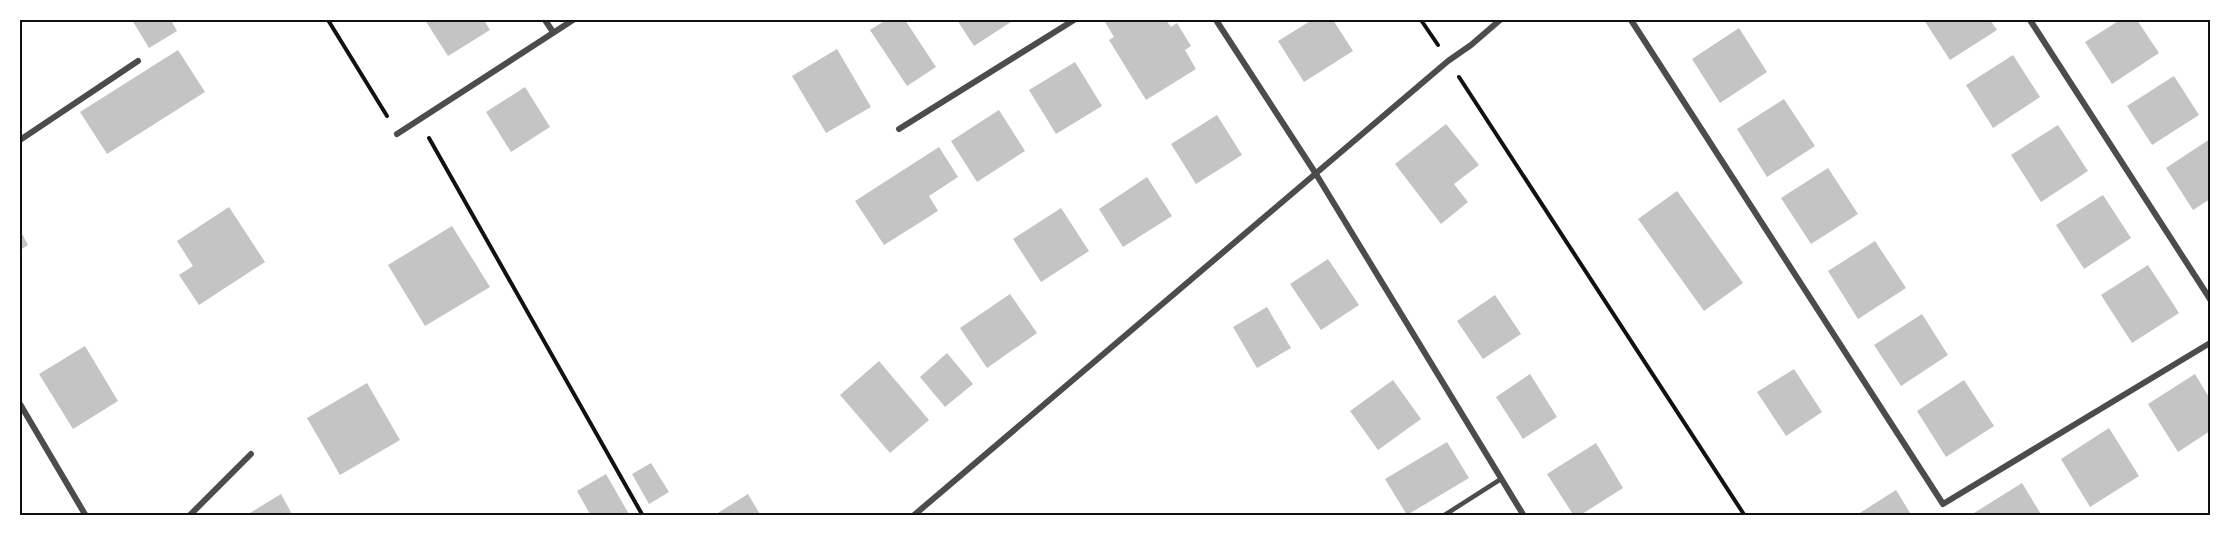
<svg xmlns="http://www.w3.org/2000/svg" width="2230" height="535" viewBox="0 0 2230 535" font-family="'Alegreya Sans',sans-serif">
<rect width="100%" height="100%" fill="#fff"/>
<g fill="#c4c4c4">
<path d="M 132,20 L 171,20 L 177,31 L 149,48 Z"/>
<path d="M 425,20 L 484,20 L 490,30 L 448,56 Z"/>
<path d="M 886,20 L 905,20 L 936,67 L 907,86 L 870,30 Z"/>
<path d="M 957,20 L 1014,20 L 974,46 Z"/>
<path d="M 1109,20 L 1138,20 L 1139,22 L 1143,20 L 1166,20 L 1171,27 L 1177,23 L 1191,46 L 1185,50 L 1196,69 L 1146,100 L 1109,40 L 1114,37 L 1105,22 Z"/>
<path d="M 1312,20 L 1333,20 L 1353,51 L 1304,82 L 1278,41 Z"/>
<path d="M 1924,20 L 1990,20 L 1997,30 L 1950,60 Z"/>
<path d="M 2120,20 L 2137,20 L 2159,53 L 2112,84 L 2085,42 Z"/>
<path d="M 1739,28 L 1767,72 L 1720,103 L 1692,59 Z"/>
<path d="M 837,49 L 871,107 L 826,133 L 792,76 Z"/>
<path d="M 178,50 L 205,92 L 107,154 L 80,112 Z"/>
<path d="M 2013,55 L 2040,97 L 1993,128 L 1966,85 Z"/>
<path d="M 1075,62 L 1102,106 L 1056,134 L 1029,90 Z"/>
<path d="M 2174,76 L 2199,115 L 2152,145 L 2127,106 Z"/>
<path d="M 525,87 L 550,127 L 511,152 L 486,112 Z"/>
<path d="M 1784,99 L 1815,146 L 1767,177 L 1737,129 Z"/>
<path d="M 999,110 L 1025,151 L 977,182 L 951,141 Z"/>
<path d="M 1217,115 L 1242,155 L 1196,184 L 1171,144 Z"/>
<path d="M 1446,124 L 1479,165 L 1454,184 L 1468,202 L 1441,224 L 1395,164 Z"/>
<path d="M 2058,125 L 2088,171 L 2041,202 L 2011,155 Z"/>
<path d="M 2210,139 L 2210,199 L 2193,210 L 2166,168 Z"/>
<path d="M 939,147 L 958,177 L 929,196 L 938,211 L 884,245 L 855,201 Z"/>
<path d="M 1828,168 L 1858,214 L 1811,244 L 1781,198 Z"/>
<path d="M 1147,177 L 1172,216 L 1123,247 L 1099,209 Z"/>
<path d="M 1677,191 L 1743,283 L 1704,311 L 1638,219 Z"/>
<path d="M 2103,195 L 2131,238 L 2084,269 L 2056,225 Z"/>
<path d="M 229,207 L 265,262 L 199,305 L 179,275 L 193,266 L 177,241 Z"/>
<path d="M 1061,208 L 1089,251 L 1041,282 L 1013,239 Z"/>
<path d="M 452,226 L 490,287 L 425,326 L 388,265 Z"/>
<path d="M 20,230 L 28,245 L 20,250 Z"/>
<path d="M 1875,241 L 1906,288 L 1858,319 L 1828,271 Z"/>
<path d="M 1328,259 L 1359,305 L 1321,330 L 1290,284 Z"/>
<path d="M 2148,265 L 2179,313 L 2132,343 L 2101,295 Z"/>
<path d="M 1010,294 L 1037,333 L 987,368 L 960,328 Z"/>
<path d="M 1495,295 L 1521,334 L 1483,359 L 1457,321 Z"/>
<path d="M 1267,307 L 1291,348 L 1257,368 L 1233,327 Z"/>
<path d="M 1922,314 L 1948,355 L 1901,386 L 1874,345 Z"/>
<path d="M 85,346 L 118,401 L 73,429 L 39,374 Z"/>
<path d="M 947,353 L 973,384 L 945,407 L 920,377 Z"/>
<path d="M 879,361 L 929,420 L 890,453 L 840,395 Z"/>
<path d="M 1794,369 L 1822,412 L 1786,436 L 1757,392 Z"/>
<path d="M 1530,374 L 1557,417 L 1523,439 L 1496,397 Z"/>
<path d="M 2195,374 L 2210,399 L 2210,431 L 2178,452 L 2148,404 Z"/>
<path d="M 1393,380 L 1421,419 L 1378,450 L 1350,411 Z"/>
<path d="M 1964,380 L 1994,426 L 1946,457 L 1917,411 Z"/>
<path d="M 367,383 L 400,440 L 340,475 L 307,418 Z"/>
<path d="M 2109,428 L 2139,476 L 2090,507 L 2061,459 Z"/>
<path d="M 1447,442 L 1469,478 L 1407,515 L 1385,479 Z"/>
<path d="M 1596,443 L 1623,488 L 1579,516 L 1574,516 L 1547,474 Z"/>
<path d="M 651,463 L 669,492 L 649,504 L 632,474 Z"/>
<path d="M 606,474 L 630,516 L 591,516 L 577,491 Z"/>
<path d="M 2022,483 L 2042,516 L 1975,516 L 1974,513 Z"/>
<path d="M 1896,490 L 1912,516 L 1855,516 Z"/>
<path d="M 281,494 L 293,516 L 245,516 Z"/>
<path d="M 748,494 L 761,516 L 713,516 Z"/>
</g>
<g fill="none" stroke-linecap="round" stroke-linejoin="round">
<g stroke="#111" stroke-width="4">
<path d="M 328,20 L 387,116"/>
<path d="M 1421,20 L 1438,45"/>
<path d="M 1459,77 L 1745,516"/>
<path d="M 429,138 L 643,516"/>
</g>
<path stroke="#4c4c4c" stroke-width="4.5" d="M 1443,516 L 1501,479"/>
<g stroke="#4c4c4c" stroke-width="6">
<path d="M 545,20 L 553,32"/>
<path d="M 1216,20 L 1316,174 L 1524,516"/>
<path d="M 1631,20 L 1943,504 L 2210,343"/>
<path d="M 2030,20 L 2210,299"/>
<path d="M 899,129 L 1074,20"/>
<path d="M 397,134 L 573,20"/>
<path d="M 20,140 L 138,61"/>
<path d="M 20,404 L 86,516"/>
<path d="M 189,516 L 251,454"/>
<path d="M 913,516 L 1448,61 L 1471,45 L 1500,20"/>
</g>
</g>
<rect width="2230" height="535" fill="none" stroke="#ffffff" stroke-width="42"/>
<rect x="21" y="21" width="2188" height="493" fill="none" stroke="#111" stroke-width="2"/>
</svg>
